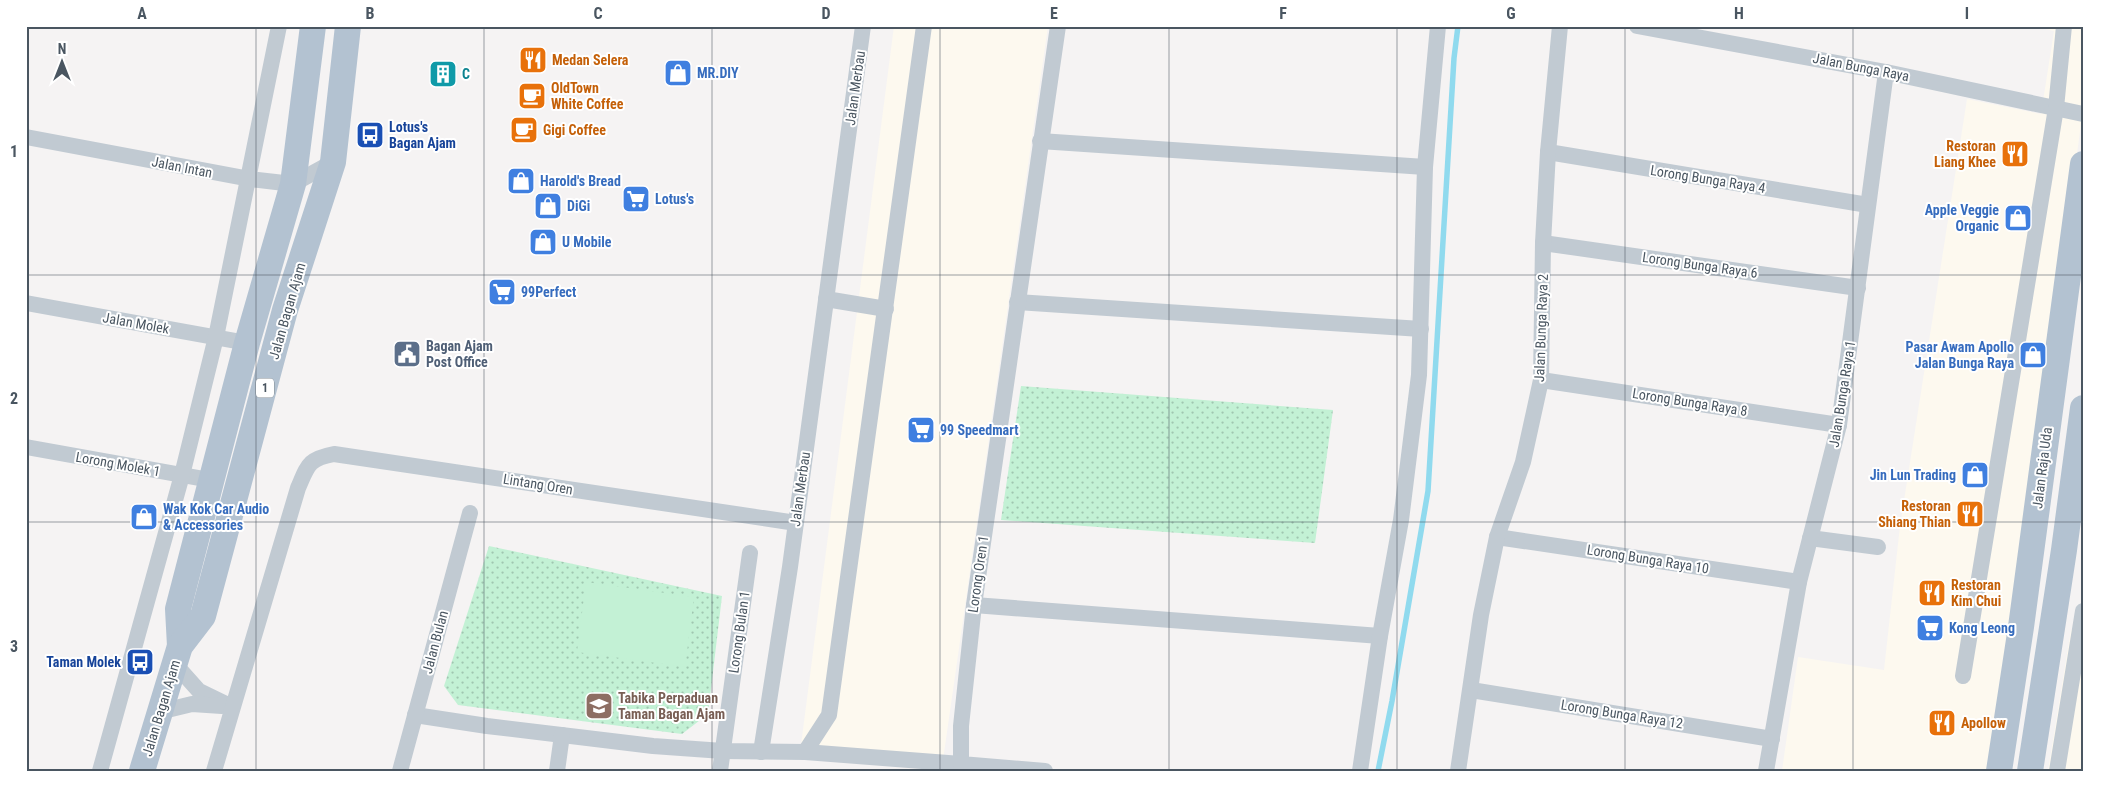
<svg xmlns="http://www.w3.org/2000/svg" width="2109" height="797" viewBox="0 0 2109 797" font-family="'Roboto Condensed',sans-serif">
<defs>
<pattern id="grass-dots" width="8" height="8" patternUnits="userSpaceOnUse" patternTransform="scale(1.25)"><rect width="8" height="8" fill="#c3f1d5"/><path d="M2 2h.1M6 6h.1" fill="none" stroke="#a0c6b0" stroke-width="1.8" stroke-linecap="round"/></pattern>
</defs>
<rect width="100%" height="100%" fill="#f5f3f3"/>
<g fill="#fdf9ef">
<path d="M 894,26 L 1048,26 L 943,760 L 801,745 Z"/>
<path d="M 2033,26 L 2083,26 L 2083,109 L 1995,771 L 1782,771 L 1798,657 L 1884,670 L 1900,526 L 1967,99 L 2041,114 L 2054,31 Z"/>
<path d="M 2071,630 L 2083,631 L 2083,771 L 2048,771 Z"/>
</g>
<g fill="url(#grass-dots)">
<path d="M 1021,386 L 1333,410 L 1315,543 L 1001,520 Z"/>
<path d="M 489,546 L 722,596 L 708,714 L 682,734 L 458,705 L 444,686 Z"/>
</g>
<path fill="#c3f1d5" d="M 586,582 L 694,597 L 685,667 L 577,652 Z"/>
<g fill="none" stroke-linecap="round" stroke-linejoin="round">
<path stroke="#90daee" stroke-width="5.5" d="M 1378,771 L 1392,701 L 1428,491 L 1454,58 L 1458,26"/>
<g stroke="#c1cad2" stroke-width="16">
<path d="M 1637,26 L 1886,72 L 2083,114"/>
<path d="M 26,137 L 250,179 L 293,184 L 333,162"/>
<path d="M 1040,141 L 1425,167"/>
<path d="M 1548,152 L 1868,205"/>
<path d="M 1543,243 L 1858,288"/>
<path d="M 826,299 L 886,309"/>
<path d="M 1017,302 L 1421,329"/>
<path d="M 26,303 L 247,343"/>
<path d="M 1541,380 L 1839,425"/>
<path d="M 26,447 L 210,480"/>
<path d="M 1497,537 L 1799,582"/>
<path d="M 1810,538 L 1878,547"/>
<path d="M 974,605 L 1380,636"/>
<path d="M 174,663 L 199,691 L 232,707"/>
<path d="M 1963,676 L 2056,108 L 2064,26"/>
<path d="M 1471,690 L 1772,739"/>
<path d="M 159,712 L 192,704 L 222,706"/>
<path d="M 415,715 L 487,726 L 653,746 L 723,751 L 805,752 L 961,764"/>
<path d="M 761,752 L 790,567 L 863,26"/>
<path d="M 805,752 L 829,715 L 924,26"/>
<path d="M 100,771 L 182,475 L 216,337 L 279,26"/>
<path d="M 214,771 L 298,488 C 308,465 308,459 334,454 L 796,523"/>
<path d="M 400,771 L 470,513"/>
<path d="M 557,771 L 562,735"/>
<path d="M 720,771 L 750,553"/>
<path d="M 1045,771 L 961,764 L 961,726 L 974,605 L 1058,26"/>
<path d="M 1360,771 L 1380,636 L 1401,520 L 1419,375 L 1425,167 L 1438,26"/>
<path d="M 1458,771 L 1481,615 L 1497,537 L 1523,462 L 1541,380 L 1543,243 L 1548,152 L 1560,26"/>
<path d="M 1766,771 L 1799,582 L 1839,425 L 1886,72"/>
<path d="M 2057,771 L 2083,611"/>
</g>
<g stroke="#b3c2d1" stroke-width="26">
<path d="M 180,646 L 178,609 L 247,343 L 293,184 L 313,26"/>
<path d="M 142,771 L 180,646 L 203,616 L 285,310 L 333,162 L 348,26"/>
<path d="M 1999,771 L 2021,627 L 2083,164"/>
<path d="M 2030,771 L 2064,550 L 2083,408"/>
</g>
</g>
<path fill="none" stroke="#4a5661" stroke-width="1" stroke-opacity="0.55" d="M 256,26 L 256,771M 484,26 L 484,771M 712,26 L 712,771M 940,26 L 940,771M 1169,26 L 1169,771M 1397,26 L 1397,771M 1625,26 L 1625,771M 1853,26 L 1853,771M 26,275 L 2083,275M 26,522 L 2083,522"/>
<defs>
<symbol id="restaurant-square" viewBox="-11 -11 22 22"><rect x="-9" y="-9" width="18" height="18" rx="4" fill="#e8710a" stroke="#fff"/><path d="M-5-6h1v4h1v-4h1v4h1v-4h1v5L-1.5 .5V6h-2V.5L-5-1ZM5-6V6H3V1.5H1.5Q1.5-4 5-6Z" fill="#fff"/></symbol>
<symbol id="shop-square" viewBox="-11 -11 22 22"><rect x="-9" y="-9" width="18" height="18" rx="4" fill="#3f7fe0" stroke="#fff"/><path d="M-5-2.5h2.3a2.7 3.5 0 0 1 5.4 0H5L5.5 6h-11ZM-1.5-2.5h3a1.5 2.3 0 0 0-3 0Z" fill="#fff"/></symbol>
<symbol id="building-square" viewBox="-11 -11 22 22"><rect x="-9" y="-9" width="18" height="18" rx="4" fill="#0f9aa8" stroke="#fff"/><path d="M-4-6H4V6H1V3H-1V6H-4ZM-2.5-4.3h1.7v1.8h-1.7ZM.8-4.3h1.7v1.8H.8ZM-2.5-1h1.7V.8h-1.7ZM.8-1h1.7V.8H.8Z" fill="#fff"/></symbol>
<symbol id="cafe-square" viewBox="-11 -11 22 22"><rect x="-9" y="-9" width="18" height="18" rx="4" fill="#e8710a" stroke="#fff"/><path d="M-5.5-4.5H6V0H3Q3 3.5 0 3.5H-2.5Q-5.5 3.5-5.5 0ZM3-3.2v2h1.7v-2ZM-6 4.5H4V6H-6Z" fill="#fff"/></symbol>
<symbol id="bus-square" viewBox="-11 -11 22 22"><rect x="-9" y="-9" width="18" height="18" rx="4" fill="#1a4fb4" stroke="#fff"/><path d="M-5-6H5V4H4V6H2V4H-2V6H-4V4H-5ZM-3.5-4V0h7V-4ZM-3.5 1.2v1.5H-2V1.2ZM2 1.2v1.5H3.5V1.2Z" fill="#fff"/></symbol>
<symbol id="supermarket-square" viewBox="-11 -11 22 22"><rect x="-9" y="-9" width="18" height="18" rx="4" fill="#3f7fe0" stroke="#fff"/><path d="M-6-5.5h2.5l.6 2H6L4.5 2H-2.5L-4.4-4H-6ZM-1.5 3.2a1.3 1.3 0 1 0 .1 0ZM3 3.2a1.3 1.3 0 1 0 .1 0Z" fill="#fff"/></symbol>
<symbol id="civic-square" viewBox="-11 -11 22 22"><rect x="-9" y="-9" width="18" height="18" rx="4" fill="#5c6f8a" stroke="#fff"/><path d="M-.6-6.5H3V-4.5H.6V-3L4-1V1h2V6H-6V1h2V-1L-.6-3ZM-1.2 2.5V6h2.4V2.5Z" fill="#fff"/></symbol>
<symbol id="school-square" viewBox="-11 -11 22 22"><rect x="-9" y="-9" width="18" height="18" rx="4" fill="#8d6e63" stroke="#fff"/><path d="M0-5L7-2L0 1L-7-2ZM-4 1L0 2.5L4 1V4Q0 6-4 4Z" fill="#fff"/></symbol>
</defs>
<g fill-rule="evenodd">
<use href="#restaurant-square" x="517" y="44" width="32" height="32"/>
<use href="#shop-square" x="662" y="57" width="32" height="32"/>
<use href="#building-square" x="427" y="58" width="32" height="32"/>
<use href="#cafe-square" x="516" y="80" width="32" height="32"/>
<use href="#cafe-square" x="508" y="114" width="32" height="32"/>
<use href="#bus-square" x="354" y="119" width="32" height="32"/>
<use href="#restaurant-square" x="1999" y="138" width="32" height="32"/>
<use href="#shop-square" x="505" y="165" width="32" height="32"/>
<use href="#supermarket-square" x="620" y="183" width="32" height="32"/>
<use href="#shop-square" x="532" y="190" width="32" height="32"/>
<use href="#shop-square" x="2002" y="202" width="32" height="32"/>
<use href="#shop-square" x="527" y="226" width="32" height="32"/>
<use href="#supermarket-square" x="486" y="276" width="32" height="32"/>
<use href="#civic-square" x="391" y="338" width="32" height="32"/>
<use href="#shop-square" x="2017" y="339" width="32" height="32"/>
<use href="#supermarket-square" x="905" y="414" width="32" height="32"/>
<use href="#shop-square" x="1959" y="459" width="32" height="32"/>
<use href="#restaurant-square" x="1954" y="498" width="32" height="32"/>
<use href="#shop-square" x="128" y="501" width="32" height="32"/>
<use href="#restaurant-square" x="1916" y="577" width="32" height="32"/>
<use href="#supermarket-square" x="1914" y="612" width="32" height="32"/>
<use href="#bus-square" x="124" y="646" width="32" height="32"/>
<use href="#school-square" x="583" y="690" width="32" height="32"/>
<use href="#restaurant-square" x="1926" y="707" width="32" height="32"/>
</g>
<g text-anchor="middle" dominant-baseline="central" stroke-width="4" stroke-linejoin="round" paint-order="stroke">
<rect fill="#fff" stroke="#808990" stroke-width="1" x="256" y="378.5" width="18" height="19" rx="4"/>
<g font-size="12" font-weight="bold" fill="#4a5661">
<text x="265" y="388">1</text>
</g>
<g font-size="14" font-weight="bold" fill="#c56008" stroke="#fff" text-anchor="start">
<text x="552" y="60">Medan Selera</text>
<text x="551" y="88">OldTown<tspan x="551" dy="16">White Coffee</tspan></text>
<text x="543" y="130">Gigi Coffee</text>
<text x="1996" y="146" text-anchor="end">Restoran<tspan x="1996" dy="16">Liang Khee</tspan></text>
<text x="1951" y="506" text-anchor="end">Restoran<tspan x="1951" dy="16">Shiang Thian</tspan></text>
<text x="1951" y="585">Restoran<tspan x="1951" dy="16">Kim Chui</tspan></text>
<text x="1961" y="723">Apollow</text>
</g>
<g font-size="14" fill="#4a5661" stroke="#fff">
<text transform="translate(1861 67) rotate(11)">Jalan Bunga Raya</text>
<text transform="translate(855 88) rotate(-82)">Jalan Merbau</text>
<text transform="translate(182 167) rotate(11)">Jalan Intan</text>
<text transform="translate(1708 179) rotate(9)">Lorong Bunga Raya 4</text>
<text transform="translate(1700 265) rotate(8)">Lorong Bunga Raya 6</text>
<text transform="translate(287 311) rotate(-74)">Jalan Bagan Ajam</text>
<text transform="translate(136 323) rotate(10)">Jalan Molek</text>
<text transform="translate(1541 328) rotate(-88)">Jalan Bunga Raya 2</text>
<text transform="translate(1842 394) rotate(-81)">Jalan Bunga Raya 1</text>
<text transform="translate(1690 402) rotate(9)">Lorong Bunga Raya 8</text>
<text transform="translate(118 464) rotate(10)">Lorong Molek 1</text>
<text transform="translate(2042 468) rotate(-83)">Jalan Raja Uda</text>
<text transform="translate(538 484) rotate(9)">Lintang Oren</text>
<text transform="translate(800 489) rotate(-82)">Jalan Merbau</text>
<text transform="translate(1648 559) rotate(9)">Lorong Bunga Raya 10</text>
<text transform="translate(978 574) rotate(-82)">Lorong Oren 1</text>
<text transform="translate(739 632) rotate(-82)">Lorong Bulan 1</text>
<text transform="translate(435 642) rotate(-75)">Jalan Bulan</text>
<text transform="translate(161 708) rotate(-73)">Jalan Bagan Ajam</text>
<text transform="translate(1622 714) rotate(9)">Lorong Bunga Raya 12</text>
</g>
<g font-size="14" font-weight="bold" fill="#366cbe" stroke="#fff" text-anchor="start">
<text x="697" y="73">MR.DIY</text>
<text x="540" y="181">Harold's Bread</text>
<text x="655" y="199">Lotus's</text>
<text x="567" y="206">DiGi</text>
<text x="1999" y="210" text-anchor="end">Apple Veggie<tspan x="1999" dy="16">Organic</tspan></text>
<text x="562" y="242">U Mobile</text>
<text x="521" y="292">99Perfect</text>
<text x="2014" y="347" text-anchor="end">Pasar Awam Apollo<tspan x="2014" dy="16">Jalan Bunga Raya</tspan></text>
<text x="940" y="430">99 Speedmart</text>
<text x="1956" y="475" text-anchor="end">Jin Lun Trading</text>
<text x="163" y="509">Wak Kok Car Audio<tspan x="163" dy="16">&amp; Accessories</tspan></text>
<text x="1949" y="628">Kong Leong</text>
</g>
<g font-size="14" font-weight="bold" fill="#0d838f" stroke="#fff" text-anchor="start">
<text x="462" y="74">C</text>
</g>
<g font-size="14" font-weight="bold" fill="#164399" stroke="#fff" text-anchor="start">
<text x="389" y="127">Lotus's<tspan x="389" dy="16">Bagan Ajam</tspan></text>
<text x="121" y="662" text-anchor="end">Taman Molek</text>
</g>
<g font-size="14" font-weight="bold" fill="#4e5e75" stroke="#fff" text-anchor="start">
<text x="426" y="346">Bagan Ajam<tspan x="426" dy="16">Post Office</tspan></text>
</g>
<g font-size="14" font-weight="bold" fill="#785e54" stroke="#fff" text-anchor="start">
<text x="618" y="698">Tabika Perpaduan<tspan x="618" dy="16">Taman Bagan Ajam</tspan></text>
</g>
</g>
<rect width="2109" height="797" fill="none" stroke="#ffffff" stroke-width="55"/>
<g transform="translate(62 62)" stroke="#ffffff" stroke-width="4" paint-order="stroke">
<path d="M0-4L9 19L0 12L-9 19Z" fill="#4a5661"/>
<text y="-8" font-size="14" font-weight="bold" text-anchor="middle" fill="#4a5661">N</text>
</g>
<rect x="28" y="28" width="2054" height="742" fill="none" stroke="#4a5661" stroke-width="2"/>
<g font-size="16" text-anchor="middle" font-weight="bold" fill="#4a5661">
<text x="142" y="19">A</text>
<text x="370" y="19">B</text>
<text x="598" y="19">C</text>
<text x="826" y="19">D</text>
<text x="1054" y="19">E</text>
<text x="1283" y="19">F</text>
<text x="1511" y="19">G</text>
<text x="1739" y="19">H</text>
<text x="1967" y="19">I</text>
<text x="14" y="157">1</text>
<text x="14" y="404">2</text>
<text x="14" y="652">3</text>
</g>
</svg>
